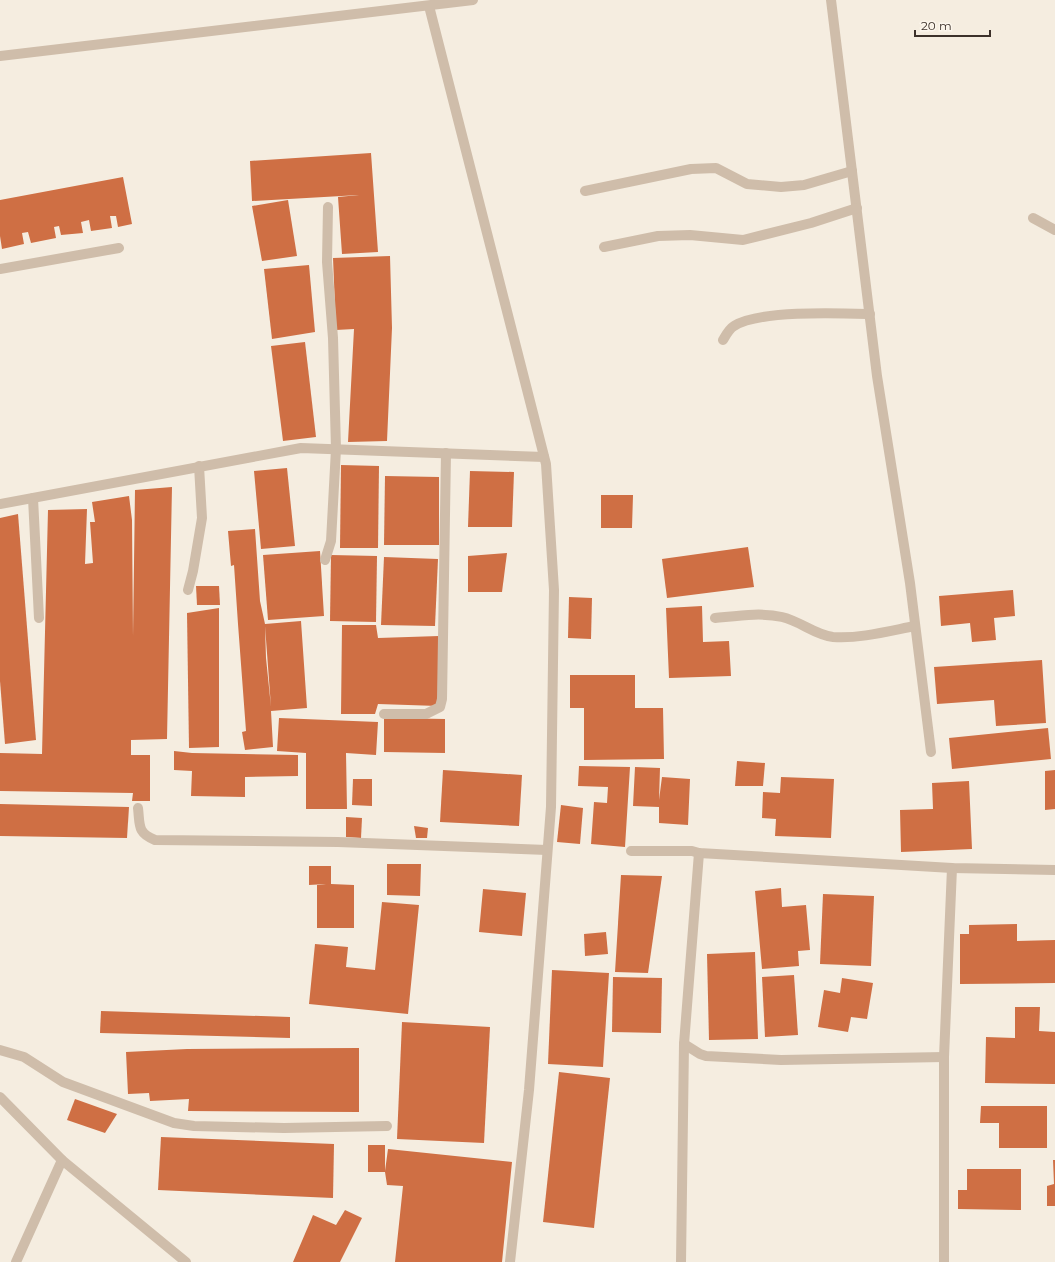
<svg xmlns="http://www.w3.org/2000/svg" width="1055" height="1262" viewBox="0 0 1055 1262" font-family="Montserrat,sans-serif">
<rect width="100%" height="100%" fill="#f5ede0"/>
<g fill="#cf6f44" fill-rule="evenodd">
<path d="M 371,153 L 378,252 L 342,254 L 338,197 L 359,195 L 252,201 L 250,161 Z"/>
<path d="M 123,177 L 132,224 L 118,227 L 116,216 L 110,216 L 112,228 L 91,231 L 89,220 L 81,222 L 83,233 L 61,235 L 59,226 L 54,227 L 56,238 L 31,243 L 28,232 L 22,233 L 24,244 L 2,249 L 0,236 L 0,200 Z"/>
<path d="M 288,200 L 297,256 L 262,261 L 252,206 Z"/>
<path d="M 390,256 L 392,328 L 387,441 L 348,442 L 354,329 L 336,330 L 333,258 Z"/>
<path d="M 309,265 L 315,332 L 272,339 L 264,269 Z"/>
<path d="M 305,342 L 316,437 L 283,441 L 271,346 Z"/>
<path d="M 341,465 L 379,466 L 378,548 L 340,548 Z"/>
<path d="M 287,468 L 295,546 L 261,549 L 254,471 Z"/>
<path d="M 470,471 L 514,472 L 512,527 L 468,527 Z"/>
<path d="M 385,476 L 439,477 L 439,545 L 384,545 Z"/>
<path d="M 172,487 L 167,739 L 131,740 L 131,755 L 150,755 L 150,801 L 132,801 L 133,793 L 0,791 L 0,753 L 42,754 L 48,510 L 87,509 L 85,564 L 93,563 L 90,522 L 95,522 L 92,502 L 129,496 L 132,520 L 133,637 L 135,490 Z"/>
<path d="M 601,495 L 633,495 L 632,528 L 601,528 Z"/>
<path d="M 18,514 L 36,740 L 5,744 L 0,681 L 0,518 Z"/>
<path d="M 255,529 L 260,601 L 265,624 L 301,621 L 307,708 L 271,711 L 273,747 L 245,750 L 242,732 L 246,731 L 238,624 L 234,565 L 231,566 L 228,531 ZM 265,626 L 271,707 L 266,658 Z"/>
<path d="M 748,547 L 754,587 L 667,598 L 662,559 Z"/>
<path d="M 320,551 L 324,616 L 268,620 L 263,555 Z"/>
<path d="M 507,553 L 502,592 L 468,592 L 468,556 Z"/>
<path d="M 331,555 L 377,556 L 376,622 L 330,621 Z"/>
<path d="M 384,557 L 438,559 L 435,626 L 381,625 Z"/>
<path d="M 196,586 L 219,586 L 220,605 L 197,605 Z"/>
<path d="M 1013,590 L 1015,616 L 994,618 L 996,640 L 972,642 L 970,623 L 941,626 L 939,596 Z"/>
<path d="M 569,597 L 592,598 L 591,639 L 568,638 Z"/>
<path d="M 702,606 L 703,642 L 729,641 L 731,676 L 669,678 L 666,608 Z"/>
<path d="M 219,608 L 219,747 L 189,748 L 187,613 Z"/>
<path d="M 342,625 L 376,625 L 378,638 L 439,636 L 438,706 L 378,704 L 375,714 L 341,714 Z"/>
<path d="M 1042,660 L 1046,723 L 996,726 L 994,700 L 937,704 L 934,667 Z"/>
<path d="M 570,675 L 635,675 L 635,708 L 663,708 L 664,759 L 584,760 L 584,708 L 591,708 L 570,708 Z"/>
<path d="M 279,718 L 378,722 L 376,755 L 346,753 L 347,809 L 306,809 L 306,753 L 277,751 Z"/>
<path d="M 384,718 L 445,719 L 445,753 L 384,752 Z"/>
<path d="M 1048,728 L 1051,759 L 952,769 L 949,738 Z"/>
<path d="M 174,751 L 192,753 L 298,755 L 298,776 L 245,777 L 245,797 L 191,796 L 192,771 L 174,770 Z"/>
<path d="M 737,761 L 765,763 L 763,786 L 735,786 Z"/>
<path d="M 579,766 L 630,767 L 625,847 L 591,844 L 594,802 L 607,803 L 608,787 L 578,786 Z"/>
<path d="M 635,767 L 660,768 L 659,800 L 662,777 L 690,779 L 688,825 L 659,823 L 659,807 L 633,806 Z"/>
<path d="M 443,770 L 522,775 L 519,826 L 440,822 Z"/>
<path d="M 1055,770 L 1055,809 L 1045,810 L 1045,771 Z"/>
<path d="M 781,777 L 834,779 L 831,838 L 775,836 L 776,819 L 762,818 L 763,792 L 780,793 Z"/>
<path d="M 353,779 L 372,779 L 372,806 L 352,805 Z"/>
<path d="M 969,781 L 972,849 L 901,852 L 900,810 L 933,809 L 932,783 Z"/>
<path d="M 0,804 L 129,807 L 127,838 L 0,836 Z"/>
<path d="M 561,805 L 583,808 L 580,844 L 557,842 Z"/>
<path d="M 346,817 L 362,818 L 361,838 L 346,837 Z"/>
<path d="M 414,826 L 428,828 L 427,838 L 416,838 Z"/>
<path d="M 387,864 L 421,864 L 420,896 L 387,895 Z"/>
<path d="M 309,866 L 331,866 L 331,884 L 354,885 L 354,928 L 317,928 L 317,885 L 326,884 L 309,885 Z"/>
<path d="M 621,875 L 662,876 L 648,973 L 615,972 Z"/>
<path d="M 781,888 L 782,907 L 806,905 L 810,950 L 798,951 L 799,966 L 762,969 L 755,891 Z"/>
<path d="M 483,889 L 526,893 L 522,936 L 479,932 Z"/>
<path d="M 823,894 L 874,896 L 871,966 L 820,964 Z"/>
<path d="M 382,902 L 419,905 L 408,1014 L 309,1004 L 315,944 L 348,947 L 346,967 L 375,970 Z"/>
<path d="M 1017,924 L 1017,941 L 1055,940 L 1055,983 L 960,984 L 960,934 L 969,934 L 969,925 Z"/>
<path d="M 606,932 L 608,954 L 585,956 L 584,934 Z"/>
<path d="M 755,952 L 758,1039 L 709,1040 L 707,954 Z"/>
<path d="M 552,970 L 609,973 L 603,1067 L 548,1064 Z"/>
<path d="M 794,975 L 798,1035 L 765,1037 L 762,977 Z"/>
<path d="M 613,977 L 662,978 L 661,1033 L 612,1032 Z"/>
<path d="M 842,978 L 873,983 L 867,1019 L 851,1017 L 848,1032 L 818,1027 L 824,990 L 840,993 Z"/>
<path d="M 1015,1007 L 1040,1007 L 1039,1031 L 1055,1032 L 1055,1084 L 985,1083 L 986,1037 L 1015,1038 Z"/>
<path d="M 101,1011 L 290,1017 L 290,1038 L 100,1033 Z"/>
<path d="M 402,1022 L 490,1027 L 484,1143 L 397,1139 Z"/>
<path d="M 359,1048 L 359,1112 L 188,1111 L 189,1099 L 150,1101 L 149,1093 L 128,1094 L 126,1052 L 187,1049 Z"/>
<path d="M 559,1072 L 610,1078 L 594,1228 L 543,1222 Z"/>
<path d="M 75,1099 L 117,1114 L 105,1133 L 67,1120 Z"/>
<path d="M 981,1106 L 1047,1106 L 1047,1148 L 999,1148 L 999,1123 L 980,1123 Z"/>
<path d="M 161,1137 L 334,1144 L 333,1198 L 158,1190 Z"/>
<path d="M 368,1145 L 385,1145 L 385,1171 L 388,1149 L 512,1162 L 502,1262 L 395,1262 L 403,1186 L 387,1185 L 385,1172 L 368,1172 Z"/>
<path d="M 1053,1160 L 1055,1160 L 1055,1206 L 1047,1206 L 1047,1186 L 1054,1184 Z"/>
<path d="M 967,1169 L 1021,1169 L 1021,1210 L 958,1209 L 958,1190 L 967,1190 Z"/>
<path d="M 345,1210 L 362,1218 L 340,1262 L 293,1262 L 313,1215 L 336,1225 Z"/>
</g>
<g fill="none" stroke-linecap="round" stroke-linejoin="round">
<g stroke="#cfbdaa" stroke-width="10">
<path d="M 0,269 L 119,248"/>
<path d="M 33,498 L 39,618"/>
<path d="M 188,590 L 193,571 L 202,518 L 199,466"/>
<path d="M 0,1050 L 24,1057 L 63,1082 L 174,1123 L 194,1126 L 284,1128 L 387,1126"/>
<path d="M 16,1262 L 62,1160"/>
</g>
<g stroke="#cfbdaa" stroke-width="10">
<path d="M 831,0 L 877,376 L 910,583 L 931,752"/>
<path d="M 429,6 L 546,464 L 554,590 L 551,807 L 529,1090 L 510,1262"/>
<path d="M 0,56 L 473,0"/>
<path d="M 585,191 L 691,169 L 716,168 L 747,184 L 781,187 L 804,185 L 852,171"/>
<path d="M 1033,218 L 1055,230"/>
<path d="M 604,247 L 658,236 L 690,235 L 743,240 L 811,223 L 857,208"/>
<path d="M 723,340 C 726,335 729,329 734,326 C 759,310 838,313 870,314"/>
<path d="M 0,504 L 301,448 L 544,457"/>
<path d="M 325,560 L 331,541 L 336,449 L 333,338 L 327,262 L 328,207"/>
<path d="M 715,618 C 736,616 761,612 782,617 C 800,621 815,635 833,637 C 859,639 889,631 915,626"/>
<path d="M 384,714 L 426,714 L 440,707 L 442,699 L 446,453"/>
<path d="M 138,808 C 140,825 137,833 155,840 L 338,842 L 547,850"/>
<path d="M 631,851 L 692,851 L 699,853 L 952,868 L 1055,870"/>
<path d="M 684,1044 L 700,1054 L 706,1056 L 781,1060 L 944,1057"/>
<path d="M 0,1097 L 62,1160 L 186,1262"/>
<path d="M 681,1262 L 684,1044 L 699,853"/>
<path d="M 944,1262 L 944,1057 L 952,868"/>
</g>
</g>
<path d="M915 30v6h75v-6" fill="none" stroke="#3c312a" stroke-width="2"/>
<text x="921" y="30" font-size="12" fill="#3c312a" stroke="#fcf6ed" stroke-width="3" paint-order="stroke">20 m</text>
</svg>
